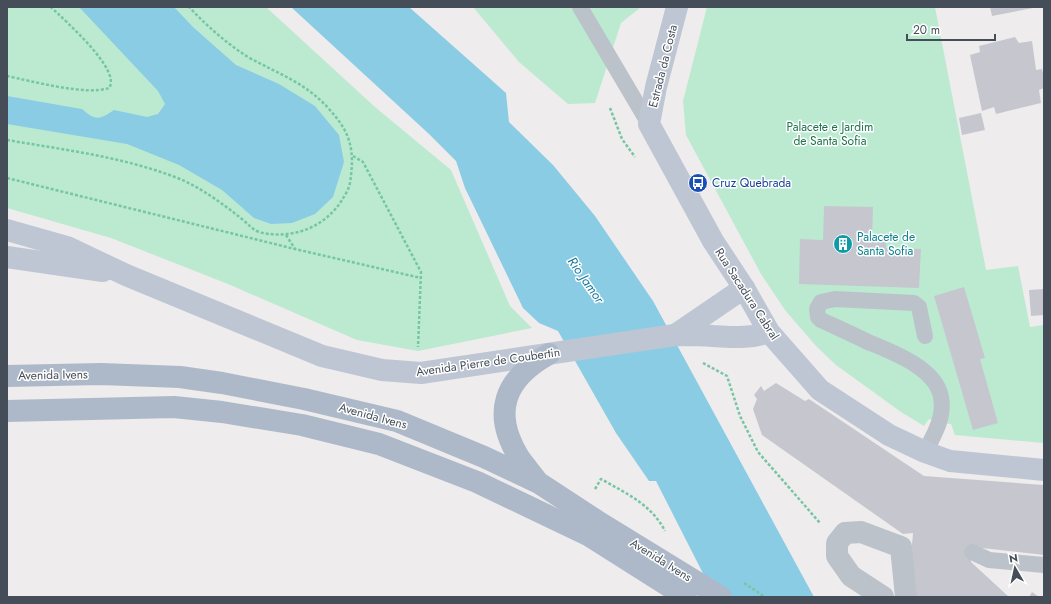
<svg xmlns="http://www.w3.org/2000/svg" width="1051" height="604" viewBox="0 0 1051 604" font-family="Jost,sans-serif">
<rect width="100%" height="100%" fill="#eeecec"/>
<g fill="#bbead1">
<path d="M 7,7 L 266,7 L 375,107 L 451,170 L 510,306 L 532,328 L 418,351 L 357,340 L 228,284 L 111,238 L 7,208 Z"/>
<path d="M 473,7 L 641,7 L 621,23 L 595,103 L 568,104 L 519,62 Z"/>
<path d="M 707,7 L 935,7 L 986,270 L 1018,266 L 1030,327 L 1044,325 L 1044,443 L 955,435 L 951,424 L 939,423 L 929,419 L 924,426 L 901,412 L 836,365 L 816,346 L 785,310 L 761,274 L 686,135 L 683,101 Z"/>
</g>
<g fill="#8bcce5">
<path d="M 79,7 L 174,7 L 193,27 L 236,65 L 279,84 L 315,106 L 339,135 L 344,162 L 333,197 L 315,214 L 292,223 L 271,224 L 254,218 L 222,190 L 179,165 L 127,144 L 7,124 L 7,96 L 82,109 C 96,121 99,120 114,110 L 147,117 L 158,114 L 165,104 L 158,91 Z"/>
<path d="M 291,7 L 409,7 L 506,93 L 509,122 L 553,165 L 595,216 L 653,301 L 814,597 L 715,597 L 656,481 L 649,481 L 616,433 L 558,331 L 539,323 L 523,308 L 465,188 L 456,161 L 429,134 Z"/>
</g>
<g fill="#c6c7ce">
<path d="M 990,7 L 1033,7 L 1033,8 L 992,16 Z"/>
<path d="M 1015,37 L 1019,43 L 1032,41 L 1036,70 L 1042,69 L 1044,78 L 1044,88 L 1039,90 L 1041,103 L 996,114 L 994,107 L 982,111 L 970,55 L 980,52 L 979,46 Z"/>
<path d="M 981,113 L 985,130 L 962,135 L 959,118 Z"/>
<path d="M 824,206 L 873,207 L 872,240 L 886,241 L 886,248 L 921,249 L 919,288 L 799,284 L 800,239 L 823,240 Z"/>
<path d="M 964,287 L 985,358 L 980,359 L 998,423 L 973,430 L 934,296 Z"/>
<path d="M 1044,289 L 1044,315 L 1031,316 L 1029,290 Z"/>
<path d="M 776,383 L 805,401 L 809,399 L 924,476 L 1044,485 L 1044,555 L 973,547 L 971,562 L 1009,597 L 916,597 L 911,556 L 913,533 L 903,534 L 762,435 L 753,409 L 757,399 L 754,395 L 761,386 L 764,391 Z"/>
<path d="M 1032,592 L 1039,597 L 1029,597 Z"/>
</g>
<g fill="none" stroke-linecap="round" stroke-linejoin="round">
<g stroke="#76c6a4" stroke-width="2.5" stroke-dasharray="3 2" stroke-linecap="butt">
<path d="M 7,76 C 31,81 87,96 109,88 C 122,70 64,20 51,7"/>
<path d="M 610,108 L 622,139 L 635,157"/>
<path d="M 7,140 C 65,150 125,157 180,179 C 203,189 223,204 242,219 C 247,223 250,227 255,230 C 258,232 266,234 270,234 C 299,237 326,225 342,200 C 345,195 349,189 350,183 C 355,150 351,133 329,109 C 305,82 278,74 248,57 C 226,43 207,26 189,7"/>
<path d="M 353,156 L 363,162 L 421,272 L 418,347"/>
<path d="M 7,178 L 295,249"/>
<path d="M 286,235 L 295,249 L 421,278"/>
<path d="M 703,363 L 727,376 L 740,416 L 758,452 L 820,523"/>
<path d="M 595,489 L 601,479 C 627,494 651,504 665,531"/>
</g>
<g stroke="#bbc2ca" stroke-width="16">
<path d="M 580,7 L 649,124"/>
<path d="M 925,336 L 919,307 L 914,303 L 835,299 L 821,302 L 817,309 L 818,317 L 821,320 C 836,327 852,334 868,342 C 892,352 936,368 941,397 C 945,417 934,435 925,452"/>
<path d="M 972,552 L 989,560 L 1044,565"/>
</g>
<path stroke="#bbc2ca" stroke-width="22" d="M 883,597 L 851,576 L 837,556 L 837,543 L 845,533 L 861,532 L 901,547 L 906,597"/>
<g stroke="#bdc6d2" stroke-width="22">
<path d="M 677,7 L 656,87 L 649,124 L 713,241 L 744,288 L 769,332 L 820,390 L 889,435 L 925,452 L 950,461 L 1044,470"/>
<path d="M 7,230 L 67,247 L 126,275 L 322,356 L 382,370 L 421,373 L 675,335 C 687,335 700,335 713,336 C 734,337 748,339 769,332"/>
<path d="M 7,257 L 103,271"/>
<path d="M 675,335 L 744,288"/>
</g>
<g stroke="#adb9c9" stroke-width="22">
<path d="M 7,376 L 101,374 L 180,377 L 222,383 L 304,399 L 397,421 L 484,457 L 539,483 L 594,519"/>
<path d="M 7,411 L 174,407 L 222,412 L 302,425 L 379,444 L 477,482 L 588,535 L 686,597"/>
<path d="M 537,481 C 531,473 525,466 520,459 C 491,413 504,379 549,354"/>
</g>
<path stroke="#76c6a4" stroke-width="2.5" stroke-dasharray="3 2" stroke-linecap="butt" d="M 744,583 L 765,597"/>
<path stroke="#adb9c9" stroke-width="22" d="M 594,519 L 721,597"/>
</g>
<defs>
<symbol id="bus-disc" viewBox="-11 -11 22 22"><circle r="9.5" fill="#1a4fb4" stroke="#fff"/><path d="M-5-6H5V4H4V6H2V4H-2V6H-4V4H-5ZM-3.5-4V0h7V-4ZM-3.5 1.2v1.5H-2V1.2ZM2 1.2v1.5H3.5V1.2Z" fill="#fff"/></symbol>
<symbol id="building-disc" viewBox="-11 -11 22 22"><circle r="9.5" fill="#0f9aa8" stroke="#fff"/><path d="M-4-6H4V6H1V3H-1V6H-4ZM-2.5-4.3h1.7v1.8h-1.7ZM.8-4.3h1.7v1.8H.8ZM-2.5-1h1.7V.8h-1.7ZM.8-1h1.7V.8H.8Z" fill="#fff"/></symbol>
</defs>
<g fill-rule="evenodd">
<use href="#bus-disc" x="687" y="172" width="22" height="22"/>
<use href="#building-disc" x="832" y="233" width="22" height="22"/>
</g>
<g text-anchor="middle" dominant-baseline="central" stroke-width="3" stroke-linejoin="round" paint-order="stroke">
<g font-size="12" fill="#454e58" stroke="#fff">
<text transform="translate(663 66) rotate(-76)">Estrada da Costa</text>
<text transform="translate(747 294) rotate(57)">Rua Sacadura Cabral</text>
<text transform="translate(488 362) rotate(-8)">Avenida Pierre de Coubertin</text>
<text transform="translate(53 375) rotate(-1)">Avenida Ivens</text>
<text transform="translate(373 416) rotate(15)">Avenida Ivens</text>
<text transform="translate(661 560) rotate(32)">Avenida Ivens</text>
</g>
<g font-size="12" fill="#1c734d" stroke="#fff">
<text x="830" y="127">Palacete e Jardim<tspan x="830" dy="14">de Santa Sofia</tspan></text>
</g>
<g font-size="12" fill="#164399" stroke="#fff" text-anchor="start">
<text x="712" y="183">Cruz Quebrada</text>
</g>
<g font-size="12" fill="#0d838f" stroke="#fff" text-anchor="start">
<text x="857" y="237">Palacete de<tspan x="857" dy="14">Santa Sofia</tspan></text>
</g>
<g font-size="13" font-style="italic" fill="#15769b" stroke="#fff">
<text transform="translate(586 280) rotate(55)">Rio Jamor</text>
</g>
</g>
<rect width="1051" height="604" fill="none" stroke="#454e58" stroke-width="16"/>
<g transform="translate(1015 568) rotate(351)" stroke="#ffffff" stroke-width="3" paint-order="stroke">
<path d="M0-3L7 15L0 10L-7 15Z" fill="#454e58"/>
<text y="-6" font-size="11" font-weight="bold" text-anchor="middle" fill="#454e58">N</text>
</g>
<path d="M907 34v6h88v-6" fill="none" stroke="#454e58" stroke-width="2"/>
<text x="913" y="34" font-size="12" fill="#454e58" stroke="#ffffff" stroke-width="3" paint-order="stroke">20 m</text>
</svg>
